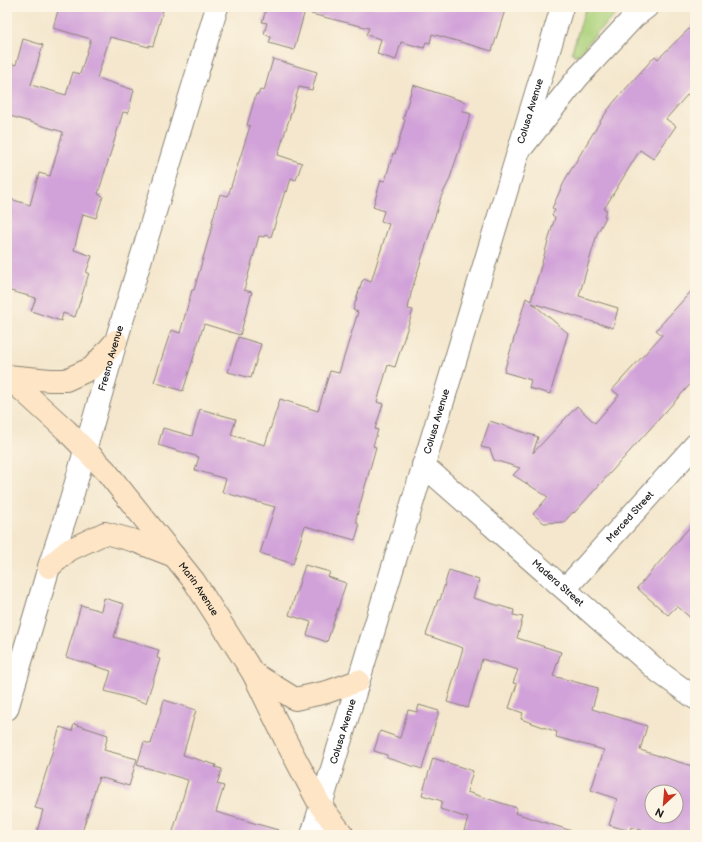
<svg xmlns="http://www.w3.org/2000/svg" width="702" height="842" viewBox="0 0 702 842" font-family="'Balsamiq Sans',sans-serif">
<rect width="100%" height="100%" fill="#fcf5e5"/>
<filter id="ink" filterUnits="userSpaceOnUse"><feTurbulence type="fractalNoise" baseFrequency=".025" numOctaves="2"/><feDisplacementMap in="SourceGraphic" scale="8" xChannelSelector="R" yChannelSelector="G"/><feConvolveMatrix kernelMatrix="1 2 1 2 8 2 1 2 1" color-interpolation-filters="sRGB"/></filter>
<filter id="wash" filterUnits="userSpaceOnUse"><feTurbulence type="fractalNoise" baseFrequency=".012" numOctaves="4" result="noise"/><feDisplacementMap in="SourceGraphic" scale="16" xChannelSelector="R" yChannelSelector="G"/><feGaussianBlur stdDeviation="0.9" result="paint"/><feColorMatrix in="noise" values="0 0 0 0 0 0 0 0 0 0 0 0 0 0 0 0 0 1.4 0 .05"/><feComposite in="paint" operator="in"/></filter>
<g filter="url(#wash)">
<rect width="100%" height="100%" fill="#f4e7cd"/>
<path fill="#acd27c" stroke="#64774c" d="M 586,7 L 624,7 L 597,32 L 578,55 L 574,55 L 572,51 Z"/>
<g id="blocks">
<g fill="#d1a2d9" fill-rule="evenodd">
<path d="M 59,7 L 164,7 L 153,46 L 149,45 L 149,47 L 110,37 L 97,78 L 134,90 L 128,113 L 123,112 L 98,194 L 103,196 L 96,218 L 83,214 L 74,250 L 92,256 L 86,273 L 89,273 L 75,317 L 63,313 L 61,321 L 31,311 L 36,298 L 7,290 L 7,198 L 30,205 L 39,173 L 50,176 L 63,132 L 7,115 L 7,62 L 16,65 L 23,39 L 43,45 L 31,85 L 66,95 L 73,72 L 80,74 L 91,39 L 53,28 Z"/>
<path d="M 267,7 L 306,7 L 294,50 L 269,43 L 271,37 L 264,34 L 267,23 L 262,22 Z"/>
<path d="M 312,7 L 506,7 L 492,51 L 432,34 L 430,43 L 426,42 L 424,48 L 401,42 L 396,60 L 377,54 L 381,39 L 366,35 L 369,28 L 311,14 Z"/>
<path d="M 695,23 L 695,86 L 666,119 L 676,126 L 653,159 L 640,150 L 604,209 L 607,210 L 604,216 L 606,217 L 597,234 L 579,296 L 618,308 L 613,328 L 532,303 L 568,333 L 550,394 L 529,388 L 531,380 L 504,372 L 526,298 L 531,301 L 555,217 L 552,215 L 555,210 L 552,208 L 566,178 L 601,120 L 613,103 L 655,56 L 658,59 Z"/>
<path d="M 273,59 L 317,72 L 312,90 L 299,87 L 278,155 L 302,163 L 296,180 L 291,178 L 287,192 L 285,191 L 271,237 L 265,235 L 264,237 L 259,236 L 244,290 L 252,292 L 240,335 L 204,324 L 183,391 L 154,382 L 171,330 L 180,333 L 192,290 L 194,290 L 213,223 L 212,222 L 220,194 L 228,196 L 250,126 L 247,125 L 256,94 L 258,95 L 260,90 L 264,91 Z"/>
<path d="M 413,85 L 465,102 L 462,111 L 471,114 L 449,181 L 441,197 L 411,293 L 408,309 L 413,310 L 395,367 L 388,365 L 377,402 L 383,404 L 375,429 L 378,430 L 373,446 L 376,447 L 356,519 L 359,527 L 355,540 L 305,526 L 293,564 L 260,553 L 275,507 L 222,492 L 226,479 L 195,470 L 199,457 L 158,445 L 163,428 L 192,436 L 200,409 L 236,419 L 231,435 L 265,445 L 280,399 L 318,411 L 330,371 L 339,373 L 358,312 L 353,310 L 362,281 L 363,281 L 364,279 L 371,282 L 389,224 L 381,221 L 384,211 L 373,207 L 381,180 L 385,181 L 393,153 L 395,154 L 405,120 L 403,119 Z"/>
<path d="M 695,287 L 695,379 L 574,513 L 573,512 L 564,522 L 544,523 L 533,514 L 548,497 L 513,475 L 520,468 L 494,460 L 490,449 L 481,447 L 490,421 L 538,437 L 533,453 L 577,406 L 595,423 L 619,395 L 612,390 L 662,335 L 656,330 Z"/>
<path d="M 238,337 L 261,344 L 251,378 L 228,372 Z"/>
<path d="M 695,521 L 695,622 L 677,606 L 668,615 L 637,588 Z"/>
<path d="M 305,565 L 330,572 L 328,577 L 346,583 L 327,642 L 307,635 L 311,622 L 289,615 Z"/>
<path d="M 449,570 L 479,580 L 473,598 L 514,610 L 513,615 L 523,617 L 517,638 L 561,652 L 553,676 L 598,688 L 592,709 L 647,726 L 640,750 L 695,767 L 695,835 L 658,835 L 631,827 L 630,831 L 609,825 L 617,799 L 591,790 L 604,750 L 556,737 L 557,732 L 521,719 L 523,713 L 509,708 L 517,684 L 513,683 L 518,670 L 482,659 L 468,708 L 447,702 L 463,648 L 426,635 L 438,600 L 440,600 ZM 652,792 L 676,792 L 676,816 L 652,816 Z"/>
<path d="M 104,598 L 124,604 L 114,637 L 159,650 L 157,658 L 160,659 L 146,703 L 105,691 L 111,671 L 66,657 L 81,605 L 101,611 Z"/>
<path d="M 164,700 L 196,710 L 183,755 L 216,765 L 215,767 L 222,769 L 217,784 L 224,786 L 216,812 L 278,830 L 277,835 L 172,835 L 188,780 L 137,765 L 144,742 L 151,744 Z"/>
<path d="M 419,705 L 439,711 L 422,769 L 387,758 L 387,755 L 374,751 L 380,731 L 400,738 L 408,710 L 417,712 Z"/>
<path d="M 74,724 L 108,735 L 104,750 L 137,759 L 129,786 L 99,777 L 81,835 L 36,835 L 43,810 L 35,808 L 60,727 L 72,731 Z"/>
<path d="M 433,758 L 473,771 L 467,792 L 517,808 L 515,813 L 572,831 L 571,835 L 478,835 L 464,831 L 468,818 L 440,809 L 442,801 L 422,795 Z"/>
</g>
</g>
</g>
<g filter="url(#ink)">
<use href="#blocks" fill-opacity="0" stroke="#888274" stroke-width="1"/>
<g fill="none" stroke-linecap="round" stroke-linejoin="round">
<defs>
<g id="minor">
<path id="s1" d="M 423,465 L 659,672 L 695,698"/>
<path id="s2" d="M 565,589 L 695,445"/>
<path id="s3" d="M 7,709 L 49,567 L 71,500 L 116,341 L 217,7"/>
</g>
<g id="tertiary">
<path d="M 524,145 L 579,76 L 634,17 L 647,7"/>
<path id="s4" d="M 312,835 L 562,7"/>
</g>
<g id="secondary">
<path d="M 7,376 L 50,380 L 66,380 L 92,368 L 116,341"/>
<path id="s5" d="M 7,378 L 21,389 L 66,430 L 106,471 L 194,581 L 253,673 L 286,741 L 320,805 L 343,835"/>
<path d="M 49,567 L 69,550 L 105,533 L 135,541 L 174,556"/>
<path d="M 253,673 L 295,699 L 327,692 L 358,681"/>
</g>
</defs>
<use href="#minor" stroke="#888274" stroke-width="24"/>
<use href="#tertiary" stroke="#888274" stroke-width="24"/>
<use href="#secondary" stroke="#888274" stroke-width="24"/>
<use href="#minor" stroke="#fff" stroke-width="22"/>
<use href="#tertiary" stroke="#fff" stroke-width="22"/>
<use href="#secondary" stroke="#fde5c5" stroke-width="22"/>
</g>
</g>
<g text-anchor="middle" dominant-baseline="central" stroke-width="3" stroke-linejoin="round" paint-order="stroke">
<g font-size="10" fill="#1c1c1c" stroke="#fcf5e5">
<text stroke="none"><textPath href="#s4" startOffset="756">Colusa Avenue</textPath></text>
<text stroke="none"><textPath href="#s3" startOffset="366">Fresno Avenue</textPath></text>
<text stroke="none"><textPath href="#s4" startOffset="432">Colusa Avenue</textPath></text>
<text stroke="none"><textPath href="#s2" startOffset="97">Merced Street</textPath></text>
<text stroke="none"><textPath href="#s1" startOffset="179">Madera Street</textPath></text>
<text stroke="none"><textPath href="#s5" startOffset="286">Marin Avenue</textPath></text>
<text stroke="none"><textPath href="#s4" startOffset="108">Colusa Avenue</textPath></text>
</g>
</g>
<rect width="702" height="842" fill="none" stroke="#fcf5e5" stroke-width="24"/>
<g transform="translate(664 804) rotate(206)"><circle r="19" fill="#fcf5e5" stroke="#a29e95"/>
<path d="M0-3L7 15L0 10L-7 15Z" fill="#c8321e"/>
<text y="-6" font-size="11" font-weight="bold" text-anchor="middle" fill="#1c1c1c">N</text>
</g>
</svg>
